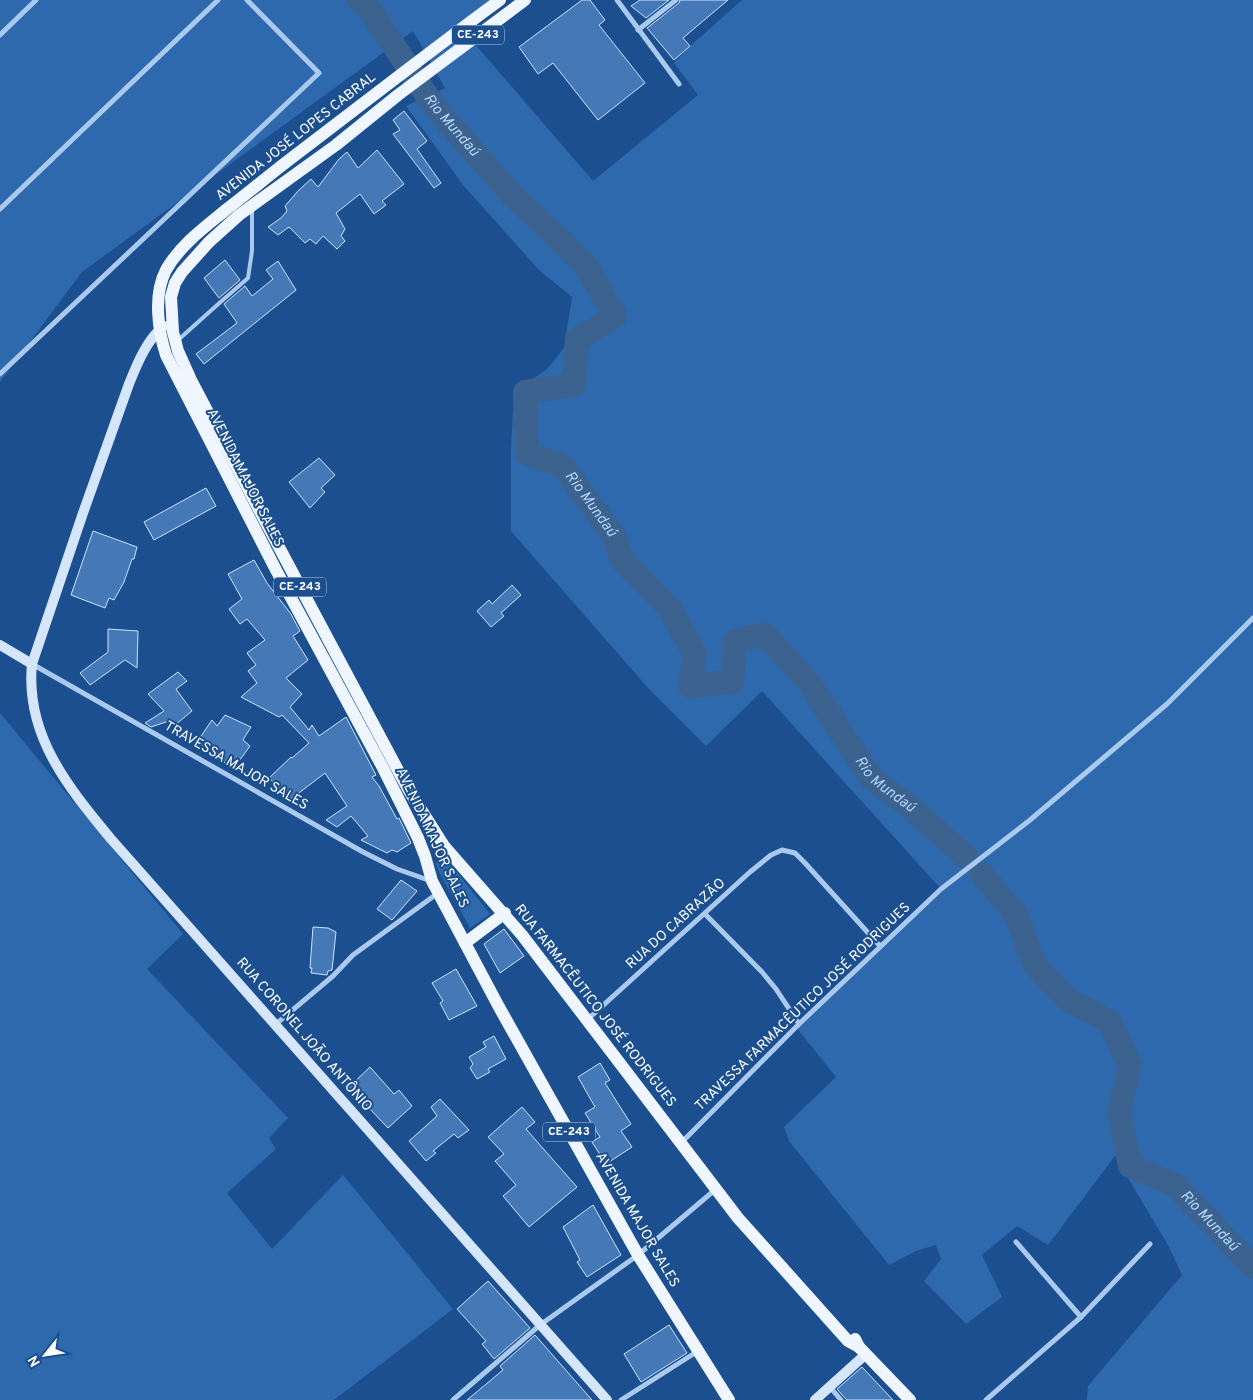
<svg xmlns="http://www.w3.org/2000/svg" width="1253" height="1400" viewBox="0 0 1253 1400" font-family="Overpass,sans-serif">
<rect width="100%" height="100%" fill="#1b4f8f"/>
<g fill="#2e69ad">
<path d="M 0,0 L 497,0 L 462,29 L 593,181 L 698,95 L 674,63 L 690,46 L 742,0 L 1253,0 L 1253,1400 L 1087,1400 L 1088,1386 L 1182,1275 L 1169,1247 L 1115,1156 L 1048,1245 L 1017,1226 L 982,1255 L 1002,1297 L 966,1324 L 924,1281 L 941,1259 L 936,1245 L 916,1251 L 889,1265 L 789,1141 L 784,1127 L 836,1077 L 796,1027 L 941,889 L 762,691 L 706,746 L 648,688 L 511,531 L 511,450 L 514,392 L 547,369 L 564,348 L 572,297 L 539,270 L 463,185 L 406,106 L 445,88 L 413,31 L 82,272 L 0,382 Z"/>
<path d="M 0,713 L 183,934 L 147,969 L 288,1118 L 269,1138 L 276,1149 L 227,1193 L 272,1249 L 343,1175 L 453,1309 L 334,1400 L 0,1400 Z"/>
<path d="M 442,858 L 447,860 L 490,914 L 470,928 L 438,870 L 436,864 L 437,861 Z"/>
</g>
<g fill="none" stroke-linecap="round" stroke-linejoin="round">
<g stroke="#3c6290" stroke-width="24">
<path id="s1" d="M 359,0 L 371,11 L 433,105 L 512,195 L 585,264 L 615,316 L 577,340 L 574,385 L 525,392 L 527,454 L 562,465 L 614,536 L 622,560 L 669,608 L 695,654 L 690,686 L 732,682 L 735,641 L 765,634 L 809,683 L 872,779 L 913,809 L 967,858"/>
<path id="s2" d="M 982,874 L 1017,916 L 1035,966 L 1068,1000 L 1109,1021 L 1130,1065 L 1119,1111 L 1130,1166 L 1175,1185 L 1253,1267"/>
</g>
</g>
<g fill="#4478b7" stroke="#cfe3fa">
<path d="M 582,0 L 590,0 L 605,20 L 599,25 L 645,83 L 598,120 L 553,63 L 538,74 L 519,47 Z"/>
<path d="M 640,0 L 669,0 L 646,18 L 631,6 Z"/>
<path d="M 680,0 L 728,0 L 683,38 L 690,46 L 674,60 L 647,28 L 679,3 Z"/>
<path d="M 404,111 L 427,141 L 417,149 L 441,183 L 434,188 L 393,134 L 400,130 L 393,120 Z"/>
<path d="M 377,150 L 404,184 L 382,201 L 386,205 L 374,214 L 360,194 L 336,213 L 345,229 L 341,236 L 345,241 L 337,249 L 323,236 L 316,244 L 310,239 L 305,243 L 289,227 L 278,235 L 268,227 L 281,218 L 287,211 L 285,206 L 298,191 L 311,179 L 318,187 L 339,159 L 347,152 L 358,168 Z"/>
<path d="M 225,260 L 240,280 L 219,298 L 204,278 Z"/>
<path d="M 278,261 L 296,290 L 204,364 L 196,354 L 237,323 L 224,304 L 245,286 L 252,296 L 273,279 L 266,270 Z"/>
<path d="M 319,458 L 335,475 L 321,488 L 325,492 L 310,508 L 289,482 Z"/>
<path d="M 206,488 L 216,506 L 154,540 L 144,522 Z"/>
<path d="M 93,531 L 137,547 L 134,559 L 132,559 L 124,582 L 114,600 L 109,598 L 105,608 L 71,595 Z"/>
<path d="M 254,560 L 267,583 L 291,614 L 300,631 L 293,636 L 308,660 L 286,678 L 302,694 L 290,707 L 309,730 L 312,725 L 319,736 L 346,717 L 376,775 L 372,777 L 379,786 L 397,819 L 399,818 L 411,843 L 397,852 L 392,850 L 387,853 L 361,840 L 368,836 L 351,816 L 337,827 L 326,820 L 347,806 L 325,773 L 291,799 L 269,778 L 291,757 L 292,758 L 309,743 L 282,715 L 279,717 L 241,697 L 257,683 L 248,671 L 256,665 L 247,653 L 265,640 L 247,619 L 240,624 L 229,609 L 242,599 L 228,574 Z"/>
<path d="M 512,585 L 521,595 L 501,613 L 504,616 L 491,627 L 477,611 L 489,600 L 492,604 Z"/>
<path d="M 108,629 L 138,631 L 137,668 L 125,660 L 90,685 L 80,673 L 108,652 Z"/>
<path d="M 178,672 L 187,681 L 176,689 L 192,711 L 174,726 L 169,721 L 151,727 L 145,723 L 164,711 L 148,694 Z"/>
<path d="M 225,715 L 251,727 L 243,740 L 250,746 L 234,768 L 195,745 L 212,720 L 217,726 Z"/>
<path d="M 401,880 L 417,891 L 392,920 L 377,909 Z"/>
<path d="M 313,927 L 328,928 L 336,932 L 332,970 L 328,971 L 327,975 L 311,973 L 312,968 L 310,968 Z"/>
<path d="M 504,929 L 524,956 L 500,973 L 484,944 Z"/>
<path d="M 456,969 L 477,1006 L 449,1020 L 440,1003 L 443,1001 L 432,983 Z"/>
<path d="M 494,1036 L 506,1059 L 488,1069 L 490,1072 L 477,1079 L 470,1068 L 473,1064 L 469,1057 L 486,1047 L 483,1042 Z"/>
<path d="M 600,1063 L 610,1080 L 605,1083 L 631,1124 L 621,1131 L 632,1147 L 606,1164 L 592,1142 L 600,1137 L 585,1113 L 595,1107 L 578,1077 Z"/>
<path d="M 370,1067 L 394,1094 L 399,1090 L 412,1106 L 388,1128 L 349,1087 Z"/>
<path d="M 440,1099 L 469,1130 L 458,1138 L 454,1134 L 433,1151 L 436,1153 L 426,1161 L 409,1141 L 437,1116 L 431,1107 Z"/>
<path d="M 522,1107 L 535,1122 L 526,1129 L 577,1187 L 529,1227 L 503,1196 L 516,1185 L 495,1161 L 504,1154 L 488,1137 Z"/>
<path d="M 593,1205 L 621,1255 L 587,1277 L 577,1262 L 580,1260 L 563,1227 Z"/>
<path d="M 488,1281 L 530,1328 L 494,1359 L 482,1344 L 486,1341 L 457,1309 Z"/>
<path d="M 669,1325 L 687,1353 L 641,1382 L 624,1354 Z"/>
<path d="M 535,1335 L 592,1400 L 467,1400 L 503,1370 L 500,1366 Z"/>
<path d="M 862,1367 L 893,1400 L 847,1400 L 843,1396 L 837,1389 Z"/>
</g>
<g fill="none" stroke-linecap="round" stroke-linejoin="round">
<path stroke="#a9c9ee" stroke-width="4" d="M 177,341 L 216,306 L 248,278 L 252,251 L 252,210"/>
<g stroke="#a9c9ee" stroke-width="5">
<path d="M 617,0 L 679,84"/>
<path d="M 638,30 L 676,0"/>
<path d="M 0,35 L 36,0"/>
<path d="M 0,209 L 218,0"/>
<path d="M 0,374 L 319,73 L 247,0"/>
<path d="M 32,664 L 363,852 L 397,869 L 431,881"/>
<path d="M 705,914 L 762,972 L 776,989 L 799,1024"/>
<path d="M 588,1019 L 750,872 L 771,855 L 782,850 L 795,853 L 805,863 L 880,946"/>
<path d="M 276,1024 L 333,976 L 353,955 L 438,893"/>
<path d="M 682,1142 L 799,1024 L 941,889 L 1030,820 L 1167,704 L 1253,618"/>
<path d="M 1016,1242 L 1081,1317"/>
<path d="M 830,1387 L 841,1400"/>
<path d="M 453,1400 L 540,1325 L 638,1255 L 716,1189"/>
<path d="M 621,1400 L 698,1351"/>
<path d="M 986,1400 L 1081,1317 L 1150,1244"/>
</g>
<g stroke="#d6e6fa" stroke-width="10">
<path d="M 164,326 C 147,339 137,364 129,384 L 83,513 L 32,664 C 25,735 68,787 111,839 L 607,1400"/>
<path d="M 0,645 L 32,664"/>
<path d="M 815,1400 L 866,1354"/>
</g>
<g stroke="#f0f6ff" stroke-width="12">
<path d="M 500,0 C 429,52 359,107 289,160 C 268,176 248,193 227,209 C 205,227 180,245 166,270 C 153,295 158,330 166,355 L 276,570 L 383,768 L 418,838 L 425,856 L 432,881 L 499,1007 L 638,1255 L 729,1400"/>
<path d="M 525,0 L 398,95 L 336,145 L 239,215 L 209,242 L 182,272 L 175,283 L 171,297 L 173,332 L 178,351 L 191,380 L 264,519 L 408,789 L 444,846 L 522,935 L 738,1218 L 848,1341 L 859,1347"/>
<path d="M 465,943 L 505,913"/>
<path d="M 855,1339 L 859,1347 L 910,1400"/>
</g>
</g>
<g text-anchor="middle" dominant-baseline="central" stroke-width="4" stroke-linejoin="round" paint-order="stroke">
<g fill="#1b4f8f" stroke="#bbcadd" stroke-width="1">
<rect x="452" y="25.5" width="52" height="19" rx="4"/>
<rect x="274" y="577.5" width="52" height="19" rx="4"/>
<rect x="543" y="1122.5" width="52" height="19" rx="4"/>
</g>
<g font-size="12" font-weight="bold" fill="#fff">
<text x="478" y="35">CE-243</text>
<text x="300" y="587">CE-243</text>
<text x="569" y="1132">CE-243</text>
</g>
<g font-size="14" fill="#fff" stroke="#1b4f8f">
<text transform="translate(296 137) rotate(-38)">AVENIDA JOSÉ LOPES CABRAL</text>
<text transform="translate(245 478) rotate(63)">AVENIDA MAJOR SALES</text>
<text transform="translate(236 766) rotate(30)">TRAVESSA MAJOR SALES</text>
<text transform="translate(432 838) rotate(65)">AVENIDA MAJOR SALES</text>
<text transform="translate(676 924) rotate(-42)">RUA DO CABRAZÃO</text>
<text transform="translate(595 1006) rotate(52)">RUA FARMACÊUTICO JOSÉ RODRIGUES</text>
<text transform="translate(803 1007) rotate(-44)">TRAVESSA FARMACÊUTICO JOSÉ RODRIGUES</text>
<text transform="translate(304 1035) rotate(49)">RUA CORONEL JOÃO ANTÔNIO</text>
<text transform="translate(637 1220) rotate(60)">AVENIDA MAJOR SALES</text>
</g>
<g font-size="15" font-style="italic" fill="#b5d3f5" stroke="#1b4f8f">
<text stroke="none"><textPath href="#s1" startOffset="156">Rio Mundaú</textPath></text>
<text stroke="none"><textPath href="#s1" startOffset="696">Rio Mundaú</textPath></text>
<text stroke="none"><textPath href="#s1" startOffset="1221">Rio Mundaú</textPath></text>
<text stroke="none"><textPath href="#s2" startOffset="452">Rio Mundaú</textPath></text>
</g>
</g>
<g transform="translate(45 1355) rotate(240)" stroke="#1b4f8f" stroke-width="4" paint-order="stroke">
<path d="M0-4L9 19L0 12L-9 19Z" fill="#ffffff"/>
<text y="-8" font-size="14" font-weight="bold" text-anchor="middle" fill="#ffffff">N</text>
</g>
</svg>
